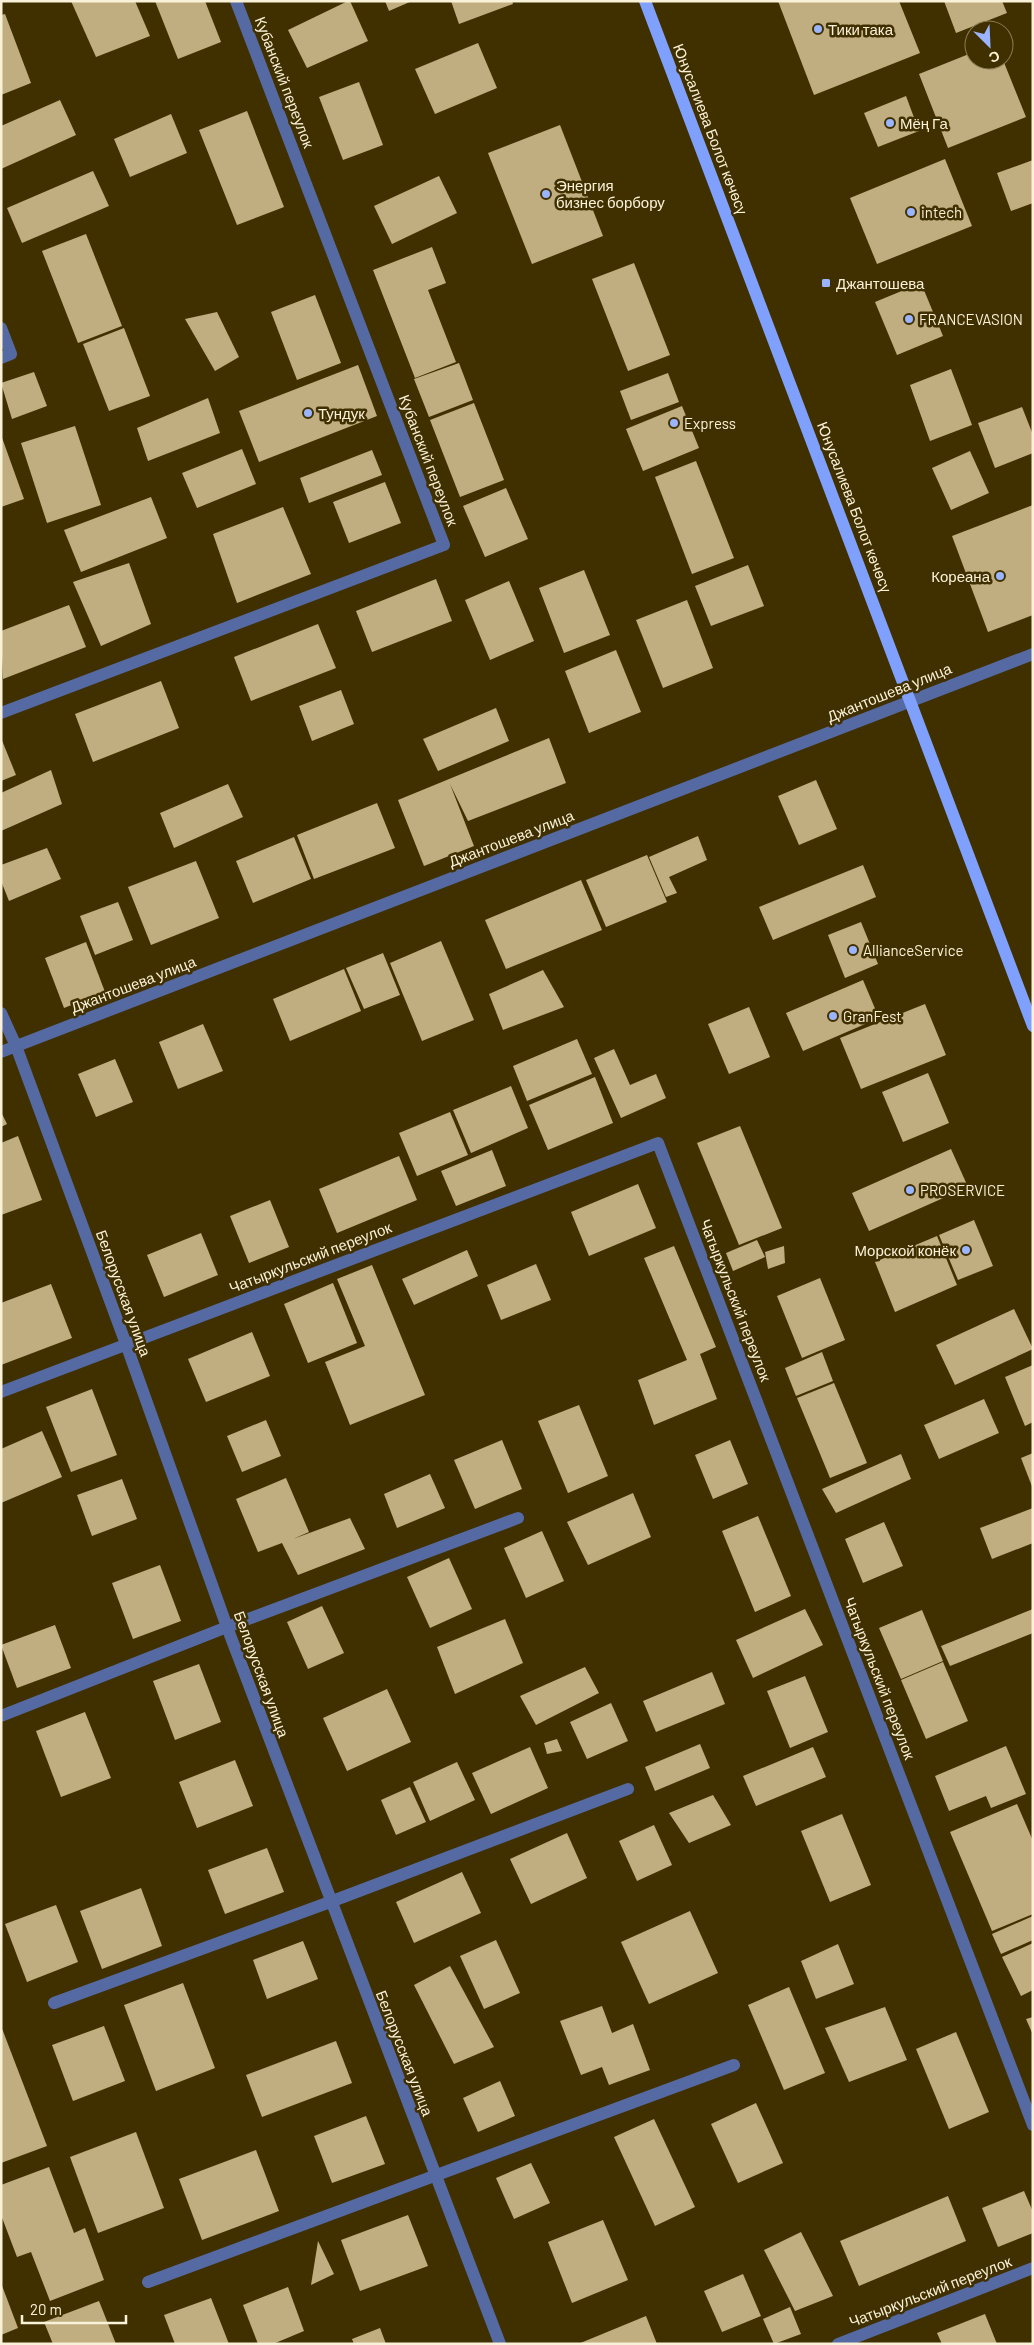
<svg xmlns="http://www.w3.org/2000/svg" width="1034" height="2345" viewBox="0 0 1034 2345" font-family="Barlow,sans-serif">
<rect width="100%" height="100%" fill="#403000"/>
<g fill="#c1ae80">
<path d="M 71,1 L 135,1 L 150,36 L 96,57 Z"/>
<path d="M 155,1 L 205,1 L 221,42 L 178,59 Z"/>
<path d="M 348,1 L 350,1 L 368,41 L 307,68 L 288,30 Z"/>
<path d="M 385,1 L 412,1 L 389,11 Z"/>
<path d="M 451,1 L 512,1 L 513,4 L 459,24 Z"/>
<path d="M 778,1 L 899,1 L 920,53 L 814,95 Z"/>
<path d="M 944,1 L 1002,1 L 1007,13 L 956,33 Z"/>
<path d="M 5,14 L 31,83 L 1,95 L 1,15 Z"/>
<path d="M 478,43 L 497,88 L 435,114 L 415,69 Z"/>
<path d="M 974,52 L 974,60 L 1003,60 L 1026,117 L 948,148 L 919,74 Z"/>
<path d="M 359,82 L 383,145 L 343,160 L 319,97 Z"/>
<path d="M 906,96 L 919,131 L 878,147 L 864,113 Z"/>
<path d="M 60,100 L 76,135 L 1,169 L 1,126 Z"/>
<path d="M 247,111 L 284,207 L 237,225 L 199,130 Z"/>
<path d="M 171,114 L 187,153 L 130,177 L 114,139 Z"/>
<path d="M 560,125 L 603,236 L 532,264 L 488,153 Z"/>
<path d="M 945,159 L 972,226 L 877,264 L 850,198 Z"/>
<path d="M 1033,160 L 1033,203 L 1011,211 L 997,173 Z"/>
<path d="M 93,171 L 109,206 L 22,243 L 7,208 Z"/>
<path d="M 439,176 L 457,213 L 392,244 L 374,206 Z"/>
<path d="M 86,234 L 122,326 L 78,343 L 42,251 Z"/>
<path d="M 432,247 L 446,283 L 428,290 L 456,362 L 415,378 L 373,270 Z"/>
<path d="M 634,263 L 670,355 L 628,371 L 592,279 Z"/>
<path d="M 921,283 L 943,336 L 897,355 L 875,302 Z"/>
<path d="M 315,295 L 341,363 L 297,380 L 271,312 Z"/>
<path d="M 217,312 L 239,357 L 215,371 L 185,319 Z"/>
<path d="M 124,328 L 150,396 L 109,411 L 83,344 Z"/>
<path d="M 459,363 L 473,400 L 429,417 L 414,379 Z"/>
<path d="M 358,365 L 377,416 L 259,462 L 239,411 Z"/>
<path d="M 951,369 L 972,425 L 930,441 L 910,385 Z"/>
<path d="M 34,372 L 47,406 L 12,419 L 1,383 Z"/>
<path d="M 668,373 L 679,402 L 631,420 L 620,391 Z"/>
<path d="M 208,398 L 220,433 L 148,461 L 137,428 Z"/>
<path d="M 474,403 L 504,480 L 460,497 L 430,420 Z"/>
<path d="M 682,406 L 699,448 L 643,471 L 626,429 Z"/>
<path d="M 1022,407 L 1033,435 L 1033,453 L 995,468 L 978,423 Z"/>
<path d="M 75,426 L 101,505 L 47,523 L 21,443 Z"/>
<path d="M 1,435 L 24,499 L 1,507 Z"/>
<path d="M 242,449 L 256,484 L 197,508 L 182,473 Z"/>
<path d="M 372,450 L 382,475 L 309,503 L 300,478 Z"/>
<path d="M 970,451 L 989,493 L 951,510 L 932,468 Z"/>
<path d="M 696,461 L 734,558 L 692,574 L 655,477 Z"/>
<path d="M 385,482 L 401,523 L 349,543 L 333,502 Z"/>
<path d="M 506,488 L 528,539 L 485,557 L 463,506 Z"/>
<path d="M 151,497 L 167,538 L 81,572 L 64,530 Z"/>
<path d="M 1033,505 L 1033,615 L 988,632 L 952,536 Z"/>
<path d="M 283,507 L 311,574 L 237,603 L 213,534 Z"/>
<path d="M 129,563 L 151,624 L 101,646 L 73,582 Z"/>
<path d="M 748,565 L 764,606 L 711,626 L 695,586 Z"/>
<path d="M 584,570 L 610,635 L 564,653 L 539,588 Z"/>
<path d="M 436,579 L 452,621 L 372,652 L 356,611 Z"/>
<path d="M 509,581 L 534,641 L 490,660 L 465,600 Z"/>
<path d="M 687,600 L 713,668 L 663,688 L 636,620 Z"/>
<path d="M 69,605 L 86,647 L 3,679 L 1,631 Z"/>
<path d="M 318,624 L 336,668 L 251,701 L 234,657 Z"/>
<path d="M 616,650 L 641,712 L 589,733 L 565,671 Z"/>
<path d="M 161,681 L 179,728 L 93,762 L 75,714 Z"/>
<path d="M 341,690 L 354,724 L 312,741 L 299,706 Z"/>
<path d="M 496,708 L 509,741 L 438,771 L 423,739 Z"/>
<path d="M 1,738 L 16,775 L 1,781 Z"/>
<path d="M 549,738 L 566,783 L 468,821 L 450,784 L 474,846 L 424,866 L 398,800 Z"/>
<path d="M 51,770 L 62,804 L 1,831 L 1,793 Z"/>
<path d="M 816,780 L 837,829 L 799,845 L 778,796 Z"/>
<path d="M 228,784 L 243,817 L 174,848 L 160,813 Z"/>
<path d="M 377,803 L 395,848 L 314,879 L 297,835 Z"/>
<path d="M 698,836 L 707,860 L 669,877 L 677,893 L 666,897 L 649,857 Z"/>
<path d="M 294,837 L 311,879 L 253,903 L 236,861 Z"/>
<path d="M 47,848 L 61,879 L 9,901 L 1,881 L 1,865 Z"/>
<path d="M 647,855 L 667,902 L 606,927 L 586,880 Z"/>
<path d="M 196,861 L 219,918 L 151,945 L 128,887 Z"/>
<path d="M 863,865 L 876,897 L 773,940 L 759,907 Z"/>
<path d="M 581,880 L 602,930 L 506,969 L 485,920 Z"/>
<path d="M 118,902 L 133,940 L 95,955 L 80,916 Z"/>
<path d="M 861,922 L 878,964 L 845,978 L 828,935 Z"/>
<path d="M 441,941 L 474,1020 L 422,1041 L 390,963 Z"/>
<path d="M 86,942 L 105,992 L 64,1008 L 45,958 Z"/>
<path d="M 383,953 L 400,995 L 364,1009 L 346,968 Z"/>
<path d="M 344,969 L 361,1011 L 290,1041 L 273,999 Z"/>
<path d="M 543,970 L 564,1007 L 503,1030 L 489,994 Z"/>
<path d="M 863,980 L 879,1018 L 803,1051 L 786,1013 Z"/>
<path d="M 925,1004 L 946,1055 L 861,1089 L 840,1038 Z"/>
<path d="M 749,1007 L 770,1057 L 729,1074 L 708,1024 Z"/>
<path d="M 203,1024 L 223,1071 L 178,1089 L 159,1042 Z"/>
<path d="M 577,1039 L 592,1074 L 527,1101 L 513,1066 Z"/>
<path d="M 614,1049 L 630,1085 L 656,1074 L 666,1098 L 621,1118 L 594,1058 Z"/>
<path d="M 115,1059 L 133,1102 L 96,1117 L 78,1074 Z"/>
<path d="M 928,1073 L 949,1123 L 903,1142 L 882,1092 Z"/>
<path d="M 595,1077 L 613,1123 L 548,1150 L 529,1105 Z"/>
<path d="M 511,1086 L 528,1128 L 471,1153 L 453,1110 Z"/>
<path d="M 1,1112 L 7,1124 L 1,1127 Z"/>
<path d="M 450,1112 L 468,1155 L 417,1176 L 399,1133 Z"/>
<path d="M 740,1126 L 782,1228 L 739,1245 L 697,1143 Z"/>
<path d="M 18,1136 L 42,1200 L 1,1215 L 1,1143 Z"/>
<path d="M 951,1149 L 968,1187 L 869,1231 L 852,1193 Z"/>
<path d="M 492,1150 L 506,1186 L 456,1206 L 441,1171 Z"/>
<path d="M 399,1156 L 417,1200 L 337,1233 L 319,1189 Z"/>
<path d="M 638,1184 L 656,1228 L 589,1256 L 571,1212 Z"/>
<path d="M 270,1200 L 289,1247 L 249,1263 L 230,1216 Z"/>
<path d="M 974,1220 L 993,1266 L 958,1280 L 939,1235 Z"/>
<path d="M 201,1233 L 218,1275 L 164,1297 L 147,1255 Z"/>
<path d="M 937,1236 L 957,1285 L 895,1312 L 875,1262 Z"/>
<path d="M 757,1240 L 765,1257 L 733,1271 L 726,1253 Z"/>
<path d="M 674,1246 L 716,1347 L 700,1354 L 717,1399 L 654,1425 L 638,1380 L 687,1360 L 644,1258 Z"/>
<path d="M 784,1246 L 785,1263 L 768,1269 L 765,1252 Z"/>
<path d="M 467,1250 L 478,1276 L 414,1305 L 402,1279 Z"/>
<path d="M 536,1264 L 551,1300 L 501,1320 L 487,1285 Z"/>
<path d="M 372,1265 L 425,1395 L 350,1425 L 325,1362 L 365,1346 L 337,1279 Z"/>
<path d="M 820,1278 L 845,1340 L 802,1358 L 777,1296 Z"/>
<path d="M 333,1283 L 357,1343 L 308,1363 L 284,1304 Z"/>
<path d="M 51,1284 L 72,1338 L 1,1365 L 1,1303 Z"/>
<path d="M 1014,1309 L 1033,1349 L 955,1385 L 936,1345 Z"/>
<path d="M 252,1332 L 270,1376 L 206,1402 L 188,1359 Z"/>
<path d="M 822,1352 L 833,1381 L 796,1396 L 785,1368 Z"/>
<path d="M 1033,1365 L 1033,1422 L 1025,1426 L 1005,1377 Z"/>
<path d="M 834,1383 L 867,1463 L 830,1478 L 797,1398 Z"/>
<path d="M 92,1389 L 117,1455 L 71,1472 L 46,1407 Z"/>
<path d="M 984,1399 L 999,1433 L 939,1459 L 924,1425 Z"/>
<path d="M 579,1405 L 608,1476 L 568,1493 L 538,1421 Z"/>
<path d="M 266,1420 L 281,1456 L 242,1472 L 227,1436 Z"/>
<path d="M 42,1431 L 62,1477 L 1,1503 L 1,1449 Z"/>
<path d="M 502,1440 L 522,1489 L 475,1509 L 454,1460 Z"/>
<path d="M 730,1440 L 748,1484 L 713,1499 L 695,1455 Z"/>
<path d="M 1033,1453 L 1033,1489 L 1021,1458 Z"/>
<path d="M 901,1454 L 911,1479 L 836,1513 L 822,1489 Z"/>
<path d="M 430,1474 L 445,1508 L 397,1528 L 384,1494 Z"/>
<path d="M 286,1478 L 309,1532 L 293,1539 L 350,1518 L 365,1549 L 298,1575 L 282,1543 L 258,1552 L 236,1499 Z"/>
<path d="M 122,1479 L 137,1519 L 92,1536 L 77,1495 Z"/>
<path d="M 633,1493 L 651,1537 L 588,1565 L 567,1522 Z"/>
<path d="M 1033,1508 L 1033,1543 L 992,1559 L 980,1528 Z"/>
<path d="M 758,1516 L 791,1596 L 755,1612 L 722,1531 Z"/>
<path d="M 884,1522 L 903,1566 L 863,1583 L 845,1539 Z"/>
<path d="M 542,1531 L 564,1581 L 526,1598 L 504,1548 Z"/>
<path d="M 449,1558 L 472,1609 L 430,1628 L 407,1577 Z"/>
<path d="M 160,1565 L 181,1621 L 133,1639 L 112,1583 Z"/>
<path d="M 322,1606 L 344,1653 L 308,1669 L 287,1622 Z"/>
<path d="M 805,1609 L 823,1645 L 753,1678 L 736,1640 Z"/>
<path d="M 1033,1609 L 1033,1633 L 950,1666 L 941,1646 Z"/>
<path d="M 922,1610 L 943,1661 L 901,1679 L 879,1628 Z"/>
<path d="M 505,1619 L 523,1663 L 455,1694 L 437,1647 Z"/>
<path d="M 55,1625 L 71,1668 L 17,1688 L 1,1645 Z"/>
<path d="M 943,1662 L 968,1721 L 926,1739 L 901,1680 Z"/>
<path d="M 199,1664 L 221,1722 L 175,1740 L 153,1681 Z"/>
<path d="M 585,1667 L 599,1693 L 536,1725 L 520,1696 Z"/>
<path d="M 712,1672 L 725,1704 L 656,1732 L 643,1701 Z"/>
<path d="M 805,1676 L 828,1732 L 790,1748 L 767,1691 Z"/>
<path d="M 387,1689 L 411,1742 L 347,1771 L 323,1718 Z"/>
<path d="M 611,1703 L 628,1741 L 587,1759 L 570,1722 Z"/>
<path d="M 85,1712 L 111,1778 L 61,1797 L 36,1731 Z"/>
<path d="M 557,1739 L 562,1751 L 547,1754 L 544,1743 Z"/>
<path d="M 700,1744 L 710,1768 L 655,1791 L 645,1767 Z"/>
<path d="M 1006,1746 L 1026,1794 L 991,1808 L 986,1796 L 949,1811 L 935,1776 Z"/>
<path d="M 530,1747 L 548,1788 L 491,1814 L 472,1773 Z"/>
<path d="M 813,1747 L 826,1777 L 756,1806 L 743,1776 Z"/>
<path d="M 235,1760 L 253,1806 L 197,1828 L 179,1782 Z"/>
<path d="M 457,1762 L 475,1800 L 430,1821 L 413,1782 Z"/>
<path d="M 410,1787 L 426,1822 L 396,1835 L 381,1800 Z"/>
<path d="M 713,1795 L 731,1825 L 689,1843 L 669,1813 Z"/>
<path d="M 1017,1804 L 1033,1841 L 1033,1914 L 992,1931 L 950,1832 Z"/>
<path d="M 842,1814 L 871,1885 L 830,1902 L 801,1831 Z"/>
<path d="M 654,1825 L 672,1865 L 637,1881 L 619,1841 Z"/>
<path d="M 567,1833 L 587,1878 L 531,1904 L 510,1859 Z"/>
<path d="M 267,1848 L 284,1892 L 225,1914 L 208,1870 Z"/>
<path d="M 462,1872 L 481,1913 L 414,1943 L 396,1902 Z"/>
<path d="M 141,1888 L 162,1946 L 102,1969 L 80,1911 Z"/>
<path d="M 56,1905 L 78,1962 L 27,1982 L 5,1924 Z"/>
<path d="M 690,1911 L 718,1973 L 649,2004 L 621,1942 Z"/>
<path d="M 1033,1916 L 1033,1940 L 1001,1954 L 992,1934 Z"/>
<path d="M 496,1940 L 520,1993 L 484,2009 L 460,1956 Z"/>
<path d="M 303,1941 L 318,1979 L 267,1999 L 253,1960 Z"/>
<path d="M 1033,1943 L 1033,1990 L 1021,1996 L 1002,1957 Z"/>
<path d="M 838,1944 L 854,1984 L 816,1999 L 801,1961 Z"/>
<path d="M 450,1966 L 494,2047 L 454,2064 L 414,1985 Z"/>
<path d="M 183,1983 L 215,2068 L 156,2091 L 124,2005 Z"/>
<path d="M 789,1987 L 825,2073 L 784,2090 L 748,2005 Z"/>
<path d="M 602,2006 L 612,2033 L 633,2024 L 650,2070 L 609,2085 L 602,2067 L 581,2075 L 560,2021 Z"/>
<path d="M 885,2007 L 907,2060 L 849,2082 L 825,2028 Z"/>
<path d="M 1033,2017 L 1033,2035 L 1026,2019 Z"/>
<path d="M 1,2026 L 47,2146 L 1,2163 Z"/>
<path d="M 104,2026 L 125,2081 L 73,2101 L 52,2045 Z"/>
<path d="M 956,2032 L 989,2112 L 949,2129 L 916,2049 Z"/>
<path d="M 336,2041 L 352,2083 L 262,2117 L 246,2075 Z"/>
<path d="M 500,2081 L 515,2116 L 478,2132 L 463,2098 Z"/>
<path d="M 756,2103 L 783,2163 L 738,2183 L 711,2124 Z"/>
<path d="M 366,2116 L 385,2164 L 332,2183 L 314,2136 Z"/>
<path d="M 654,2119 L 695,2207 L 655,2226 L 614,2137 Z"/>
<path d="M 136,2132 L 164,2208 L 98,2233 L 70,2157 Z"/>
<path d="M 256,2150 L 279,2211 L 202,2240 L 179,2179 Z"/>
<path d="M 531,2163 L 550,2203 L 514,2219 L 496,2178 Z"/>
<path d="M 49,2167 L 74,2233 L 85,2228 L 104,2280 L 50,2301 L 31,2252 L 17,2257 L 1,2215 L 1,2185 Z"/>
<path d="M 1024,2191 L 1033,2212 L 1033,2233 L 998,2247 L 982,2208 Z"/>
<path d="M 948,2196 L 966,2241 L 859,2286 L 840,2241 Z"/>
<path d="M 408,2215 L 428,2266 L 360,2291 L 341,2240 Z"/>
<path d="M 603,2220 L 628,2280 L 572,2303 L 548,2242 Z"/>
<path d="M 801,2232 L 833,2296 L 795,2311 L 764,2250 Z"/>
<path d="M 318,2241 L 334,2274 L 311,2285 Z"/>
<path d="M 743,2274 L 761,2316 L 722,2332 L 704,2291 Z"/>
<path d="M 1,2283 L 18,2328 L 1,2335 Z"/>
<path d="M 288,2287 L 304,2331 L 273,2344 L 258,2344 L 243,2305 Z"/>
<path d="M 211,2298 L 229,2344 L 175,2344 L 164,2315 Z"/>
<path d="M 99,2301 L 116,2344 L 53,2344 L 44,2322 Z"/>
<path d="M 790,2307 L 801,2334 L 774,2344 L 763,2319 Z"/>
<path d="M 985,2314 L 997,2344 L 942,2344 L 937,2333 Z"/>
<path d="M 646,2316 L 657,2344 L 578,2344 Z"/>
<path d="M 380,2328 L 386,2344 L 354,2344 L 352,2339 Z"/>
</g>
<g fill="none" stroke-linecap="round" stroke-linejoin="round">
<g stroke="#5569a3" stroke-width="12">
<path d="M 1,1716 L 227,1627 L 518,1518"/>
<path d="M 54,2003 L 330,1902 L 628,1789"/>
<path d="M 148,2282 L 734,2065"/>
</g>
<g stroke="#5569a3" stroke-width="12">
<path d="M 1,328 L 11,354 L 1,358"/>
<path d="M 1,713 L 444,545 L 236,1"/>
<path d="M 1,1013 L 16,1046 L 126,1344 L 227,1627 L 500,2344"/>
<path d="M 1,1052 L 1033,654"/>
<path d="M 1,1392 L 658,1143 L 1033,2125"/>
<path d="M 838,2344 L 1033,2268"/>
</g>
<path stroke="#80a0fe" stroke-width="12" d="M 645,1 L 1033,1026"/>
</g>
<g fill="#9ab5fd" stroke="#403000" stroke-width="2">
<circle cx="818" cy="29" r="5"/>
<circle cx="890" cy="123" r="5"/>
<circle cx="546" cy="194" r="5"/>
<circle cx="911" cy="212" r="5"/>
<rect x="821" y="278" width="10" height="10" rx="2.5"/>
<circle cx="909" cy="319" r="5"/>
<circle cx="308" cy="413" r="5"/>
<circle cx="674" cy="423" r="5"/>
<circle cx="1000" cy="576" r="5"/>
<circle cx="853" cy="950" r="5"/>
<circle cx="833" cy="1016" r="5"/>
<circle cx="910" cy="1190" r="5"/>
<circle cx="966" cy="1250" r="5"/>
</g>
<g text-anchor="middle" dominant-baseline="central" stroke-width="5" stroke-linejoin="round" paint-order="stroke">
<g font-size="15" fill="#faf1d9" stroke="#403000" text-anchor="start">
<text x="828" y="29">Тики така</text>
<text x="900" y="123">Мёң Га</text>
<text x="556" y="185">Энергия<tspan x="556" dy="17">бизнес борбору</tspan></text>
<text x="921" y="212">intech</text>
<text x="836" y="283">Джантошева</text>
<text x="919" y="319">FRANCEVASION</text>
<text x="318" y="413">Тундук</text>
<text x="684" y="423">Express</text>
<text x="990" y="576" text-anchor="end">Кореана</text>
<text x="863" y="950">AllianceService</text>
<text x="843" y="1016">GranFest</text>
<text x="920" y="1190">PROSERVICE</text>
<text x="956" y="1250" text-anchor="end">Морской конёк</text>
</g>
<g font-size="15" fill="#faf1d9" stroke="#403000">
<text transform="translate(285 82) rotate(69)">Кубанский переулок</text>
<text transform="translate(711 129) rotate(69)">Юнусалиева Болот көчөсү</text>
<text transform="translate(429 460) rotate(69)">Кубанский переулок</text>
<text transform="translate(855 507) rotate(69)">Юнусалиева Болот көчөсү</text>
<text transform="translate(889 692) rotate(-22)">Джантошева улица</text>
<text transform="translate(511 838) rotate(-21)">Джантошева улица</text>
<text transform="translate(133 984) rotate(-21)">Джантошева улица</text>
<text transform="translate(310 1257) rotate(-21)">Чатыркульский переулок</text>
<text transform="translate(124 1293) rotate(70)">Белорусская улица</text>
<text transform="translate(736 1300) rotate(69)">Чатыркульский переулок</text>
<text transform="translate(262 1674) rotate(70)">Белорусская улица</text>
<text transform="translate(880 1678) rotate(69)">Чатыркульский переулок</text>
<text transform="translate(405 2053) rotate(69)">Белорусская улица</text>
<text transform="translate(930 2291) rotate(-21)">Чатыркульский переулок</text>
</g>
</g>
<rect width="1034" height="2345" fill="none" stroke="#faf1d9" stroke-width="5"/>
<g transform="translate(989 45) rotate(156)"><circle r="24" fill="#403000" stroke="#8a7d57"/>
<path d="M0-4L9 19L0 12L-9 19Z" fill="#9ab5fd"/>
<text y="-8" font-size="14" font-weight="bold" text-anchor="middle" fill="#faf1d9">С</text>
</g>
<path d="M22 2315v8h104v-8" fill="none" stroke="#faf1d9" stroke-width="2.5"/>
<text x="30" y="2315" font-size="15" fill="#faf1d9" stroke="#403000" stroke-width="4" paint-order="stroke">20 m</text>
</svg>
